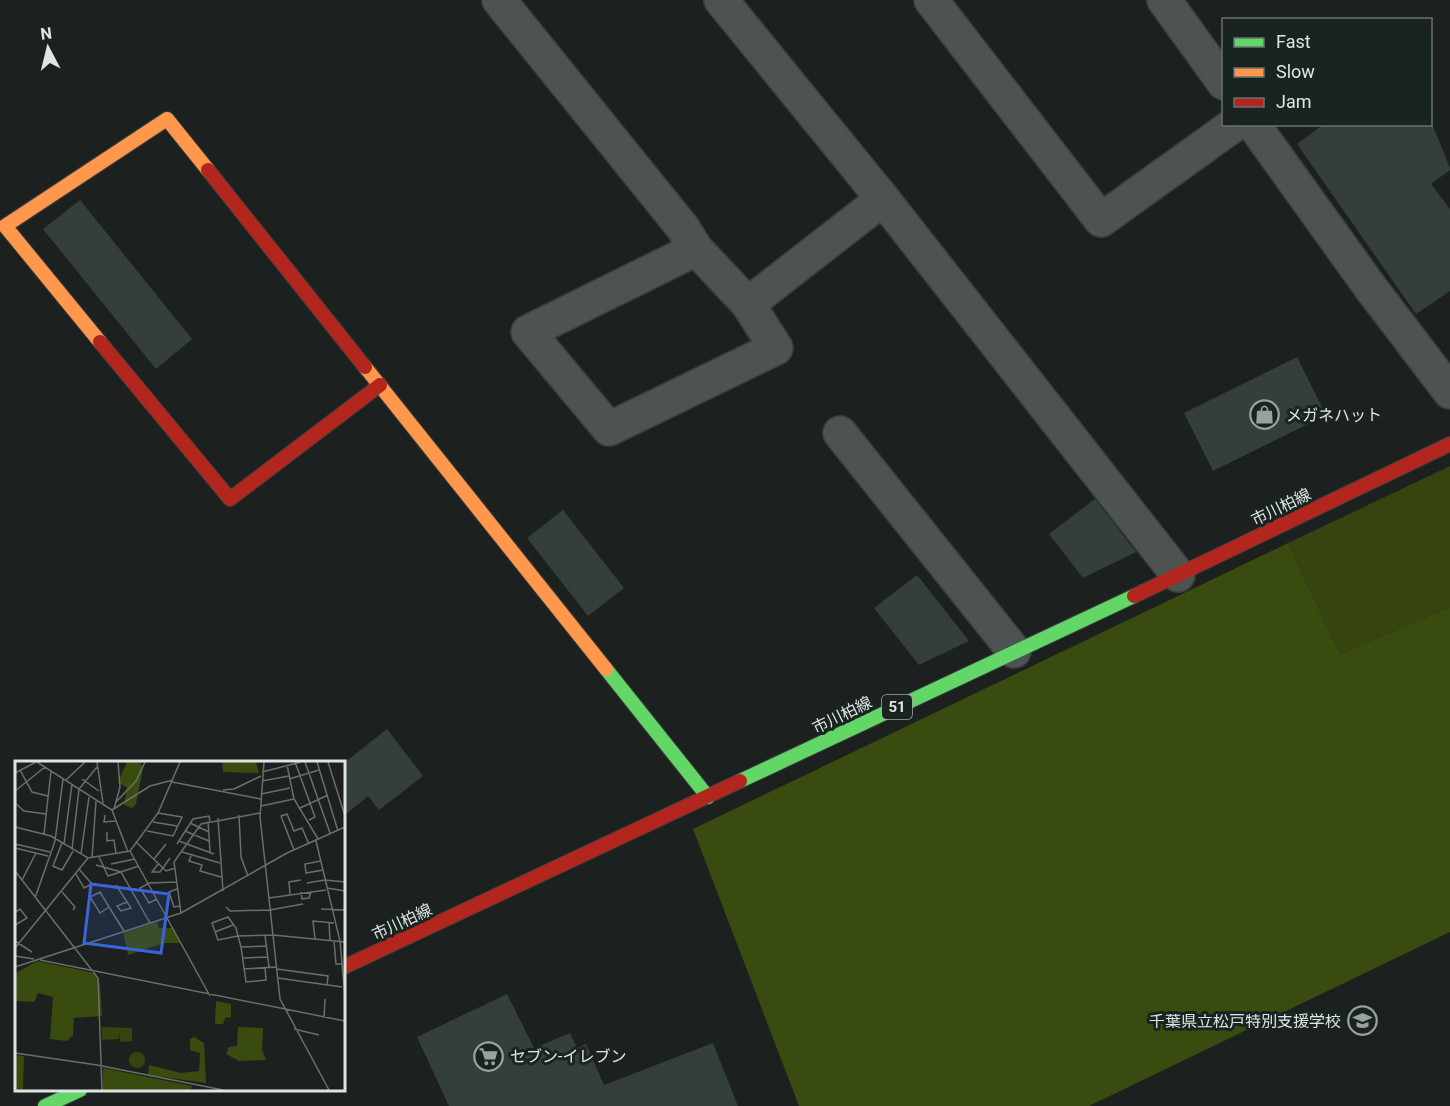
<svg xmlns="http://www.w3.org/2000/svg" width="1450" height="1106" viewBox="0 0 1450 1106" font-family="Roboto,'Noto Sans JP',sans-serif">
<rect width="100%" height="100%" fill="#1c2120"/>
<path fill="#364410" d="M 1450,466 L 1450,607 L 1340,654 L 1288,543 Z"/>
<path fill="#3a4b0f" d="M 1288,543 L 1340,654 L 1450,607 L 1450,932 L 1089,1106 L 799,1106 L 693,829 Z"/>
<g fill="#333e3d">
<path d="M 1324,124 L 1432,124 L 1450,168 L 1450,170 L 1431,184 L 1450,209 L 1450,291 L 1416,314 L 1297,144 Z"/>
<path d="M 80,200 L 192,339 L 156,369 L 43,229 Z"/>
<path d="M 1297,357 L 1326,415 L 1213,471 L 1184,413 Z"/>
<path d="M 1095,499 L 1136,552 L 1083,578 L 1049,534 Z"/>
<path d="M 563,510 L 624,588 L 588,616 L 527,538 Z"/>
<path d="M 917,575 L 969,641 L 919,665 L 874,608 Z"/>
<path d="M 387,729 L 423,776 L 379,810 L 368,796 L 344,816 L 344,763 Z"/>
<path d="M 507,994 L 534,1048 L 570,1033 L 577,1048 L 586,1044 L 604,1085 L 713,1043 L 738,1106 L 449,1106 L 417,1037 Z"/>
</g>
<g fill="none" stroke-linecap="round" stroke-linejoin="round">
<defs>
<g id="street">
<path d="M 499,0 L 683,228 L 696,249 L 748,304 L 776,348 L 609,429 L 528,332 L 696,249"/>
<path d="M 721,0 L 883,199 L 1178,575"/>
<path d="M 931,0 L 1101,220 L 1235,124"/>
<path d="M 1164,0 L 1224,83"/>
<path d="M 1253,124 L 1370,287 L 1450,392"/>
<path d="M 748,304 L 883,199"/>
<path d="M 840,433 L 1014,651"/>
</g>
<g id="fast">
<path d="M 606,669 L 708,797"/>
<path d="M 740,781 L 1134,596"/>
<path d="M 45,1106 L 80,1090"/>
</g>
<g id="slow">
<path d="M 100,342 L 5,226 L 167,119 L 208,170"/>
<path d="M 365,367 L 606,669"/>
</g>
<g id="jam">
<path d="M 208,170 L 365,367"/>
<path d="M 100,342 L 230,499 L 380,385"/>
<path d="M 1134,596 L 1450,444"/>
<path d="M 344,967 L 740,781"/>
</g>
</defs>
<use href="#street" stroke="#393e3d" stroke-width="36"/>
<use href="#fast" stroke="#393e3d" stroke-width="16"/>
<use href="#slow" stroke="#393e3d" stroke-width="16"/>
<use href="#jam" stroke="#393e3d" stroke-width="16"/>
<use href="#street" stroke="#4e5251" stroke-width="33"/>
<use href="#fast" stroke="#63d668" stroke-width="14"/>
<use href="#slow" stroke="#ff974d" stroke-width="14"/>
<use href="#jam" stroke="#b3261e" stroke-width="14"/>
</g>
<defs>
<symbol id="shop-ring" viewBox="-11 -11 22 22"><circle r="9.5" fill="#192421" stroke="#9aa09f" stroke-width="1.5"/><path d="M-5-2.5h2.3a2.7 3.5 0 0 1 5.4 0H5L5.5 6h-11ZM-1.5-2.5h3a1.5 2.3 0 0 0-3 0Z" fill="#9aa09f"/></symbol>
<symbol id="school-ring" viewBox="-11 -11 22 22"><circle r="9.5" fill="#192421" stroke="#9aa09f" stroke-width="1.5"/><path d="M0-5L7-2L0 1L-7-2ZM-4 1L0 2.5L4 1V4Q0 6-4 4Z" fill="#9aa09f"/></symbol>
<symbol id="supermarket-ring" viewBox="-11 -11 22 22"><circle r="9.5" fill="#192421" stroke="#9aa09f" stroke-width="1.5"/><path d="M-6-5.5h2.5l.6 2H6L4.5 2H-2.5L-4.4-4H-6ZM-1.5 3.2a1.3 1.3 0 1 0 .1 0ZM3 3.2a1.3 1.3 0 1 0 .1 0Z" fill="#9aa09f"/></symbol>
</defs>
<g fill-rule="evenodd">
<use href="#shop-ring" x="1248" y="398" width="33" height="33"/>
<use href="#school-ring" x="1346" y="1004" width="33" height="33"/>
<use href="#supermarket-ring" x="472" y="1040" width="33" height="33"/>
</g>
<g text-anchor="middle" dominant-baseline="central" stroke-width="6" stroke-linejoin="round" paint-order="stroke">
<rect fill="#192421" stroke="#a3aba9" stroke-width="1.5" x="882" y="695" width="30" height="24" rx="4.5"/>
<g font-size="15" font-weight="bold" fill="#dee5e3">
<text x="897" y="707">51</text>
</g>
<g font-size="16" fill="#dee5e3" stroke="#192421" text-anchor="start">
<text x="1286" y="415">メガネハット</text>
<text x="1341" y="1021" text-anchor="end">千葉県立松戸特別支援学校</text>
<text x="510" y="1056">セブン-イレブン</text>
</g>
<g font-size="16" fill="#dee5e3" stroke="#192421">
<text transform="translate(1281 507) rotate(-26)">市川柏線</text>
<text transform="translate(842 715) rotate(-26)">市川柏線</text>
<text transform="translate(402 922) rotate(-25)">市川柏線</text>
</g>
</g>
<g transform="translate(15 761)">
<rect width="330" height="330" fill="#1c2120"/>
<path d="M 87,266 L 117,267 L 117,280 L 105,281 L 105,271 L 104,278 L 87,279 ZM114 299a8 8 0 1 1 16 0a8 8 0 1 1-16 0Z" fill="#364410"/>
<path d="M 112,1 L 125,1 L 128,7 L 121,43 L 117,47 L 109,44 L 112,27 L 103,21 ZM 207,1 L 241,1 L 244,12 L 208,11 ZM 142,161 L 144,167 L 157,167 L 165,182 L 149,182 L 113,194 L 108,172 ZM 22,200 L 79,212 L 85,223 L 87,255 L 59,257 L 58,274 L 52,280 L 35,278 L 38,236 L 23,232 L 19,241 L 0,240 L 1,212 ZM 201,240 L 216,243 L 216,256 L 210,257 L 208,263 L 200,263 ZM 223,266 L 248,267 L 247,289 L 251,299 L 224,300 L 211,293 L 214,286 L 222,285 ZM 179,276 L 189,282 L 191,322 L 133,314 L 134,304 L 166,312 L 184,310 L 185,292 L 175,289 L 175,278 ZM 0,294 L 9,295 L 8,329 L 0,329 ZM 88,307 L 177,325 L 176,329 L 88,329 Z" fill="#3a4b0f"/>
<path fill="none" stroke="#6a6f6e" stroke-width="1.5" d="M 22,1 L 97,49 L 113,91M 82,1 L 88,42M 249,1 L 245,56 L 265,238 L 314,329M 280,1 L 300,56 L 294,59M 290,1 L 315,72M 302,1 L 323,70M 313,1 L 330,55M 272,4 L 279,38 L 303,78M 5,9 L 17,31 L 33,35M 247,11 L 286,1M 0,12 L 21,1M 67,18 L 84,30M 274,18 L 304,9M 51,19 L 70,1M 247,20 L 274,15M 157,21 L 246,38M 208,29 L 219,28 L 246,15M 0,30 L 30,6M 246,33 L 275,27M 101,41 L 121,20 L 130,1M 0,42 L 9,50 L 31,53M 246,45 L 279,38M 285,47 L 313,34M 99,48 L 105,26 L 103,1M 97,49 L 135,25 L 158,19M 90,54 L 89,61 L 101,60M 224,54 L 226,96 L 233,115M 203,57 L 208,130M 193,60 L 195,91M 138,61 L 162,65M 175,62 L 194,71M 0,66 L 36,75 L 73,97 L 115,90 L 143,52 L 165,1M 132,70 L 158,75 L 167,56 L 143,52M 170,70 L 194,80M 92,71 L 92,80 L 99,79 L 101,93M 29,73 L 36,10M 164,80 L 199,93M 301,80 L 325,180 L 330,236M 47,82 L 38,105 L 47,109 L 58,90M 122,82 L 151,110 L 160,107M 0,83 L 35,91M 49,83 L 57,23M 162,83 L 178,58 L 194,55 L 195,60M 0,87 L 33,95M 57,88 L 64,28 L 82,6M 279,89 L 266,55 L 272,53 L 279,70 L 287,67 L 294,83M 115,90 L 195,235M 167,91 L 205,102M 66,93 L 74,36M 176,95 L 174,100 L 187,104 L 185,110 L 206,116M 84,96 L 93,115 L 124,105M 77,97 L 81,40M 139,98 L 151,83M 306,100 L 290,103 L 291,112 L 308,109M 144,102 L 137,111 L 145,111 L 155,97M 96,103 L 120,98M 81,104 L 106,111 L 135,162M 0,110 L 83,217 L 87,329M 61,113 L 69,127 L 77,123 L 64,108M 7,119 L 21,92M 292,122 L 310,119 L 330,121M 101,124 L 116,147 L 106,150 L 102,145 L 112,141M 312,127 L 330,130M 162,128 L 154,131 L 159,146 L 165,145M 47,131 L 60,146 L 58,149M 286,131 L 287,138 L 294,137 L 296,131M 275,133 L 274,121 L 286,119M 20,137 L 40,80 L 48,18M 254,137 L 311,129M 142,138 L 134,142 L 125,127 L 134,122 L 162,121M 94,146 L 85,152 L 75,136 L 85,131 L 94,146 L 109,170M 211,146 L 215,150 L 255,149 L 288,143M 306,148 L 330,149M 0,151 L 5,148 L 12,157 L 0,164M 166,152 L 159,101 L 186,63 L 245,52M 314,161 L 315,179M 200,171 L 218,164M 250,174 L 254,206M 300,178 L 298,160 L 319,162M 0,180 L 17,191M 319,180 L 321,203 L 327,203M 226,186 L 252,185M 0,187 L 73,97M 0,195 L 19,198M 227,197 L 253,196M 25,199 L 330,260M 0,206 L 166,152 L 272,92 L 330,66M 250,207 L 251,219 L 231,221 L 226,186 L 223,175 L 221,167 L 213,156 L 197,162 L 203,179 L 223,175 L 258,174 L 330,181M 229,208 L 261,206M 262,208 L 313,215 L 312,224M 263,217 L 327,226M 309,257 L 310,238M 279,268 L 304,274M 0,292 L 82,304 L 208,329"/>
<path fill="#3a65da" fill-opacity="0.15" stroke="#3a65da" stroke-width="3" d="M 76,123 L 154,133 L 146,192 L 69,182 Z"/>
<rect width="330" height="330" fill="none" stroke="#dee5e3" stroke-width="3"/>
</g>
<rect x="1222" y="18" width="210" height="108" fill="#192421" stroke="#68716f" stroke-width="1.5"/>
<rect x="1234" y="38" width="30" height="9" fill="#63d668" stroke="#68716f" stroke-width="1.5"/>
<text x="1276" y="48" font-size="18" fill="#dee5e3">Fast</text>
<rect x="1234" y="68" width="30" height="9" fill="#ff974d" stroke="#68716f" stroke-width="1.5"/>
<text x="1276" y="78" font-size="18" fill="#dee5e3">Slow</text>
<rect x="1234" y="98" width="30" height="9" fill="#b3261e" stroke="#68716f" stroke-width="1.5"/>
<text x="1276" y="108" font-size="18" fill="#dee5e3">Jam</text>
<g transform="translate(48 48) rotate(353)" stroke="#192421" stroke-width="4.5" paint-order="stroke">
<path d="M0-4.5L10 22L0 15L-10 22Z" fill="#dee5e3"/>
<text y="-9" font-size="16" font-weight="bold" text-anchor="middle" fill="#dee5e3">N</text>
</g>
</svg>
